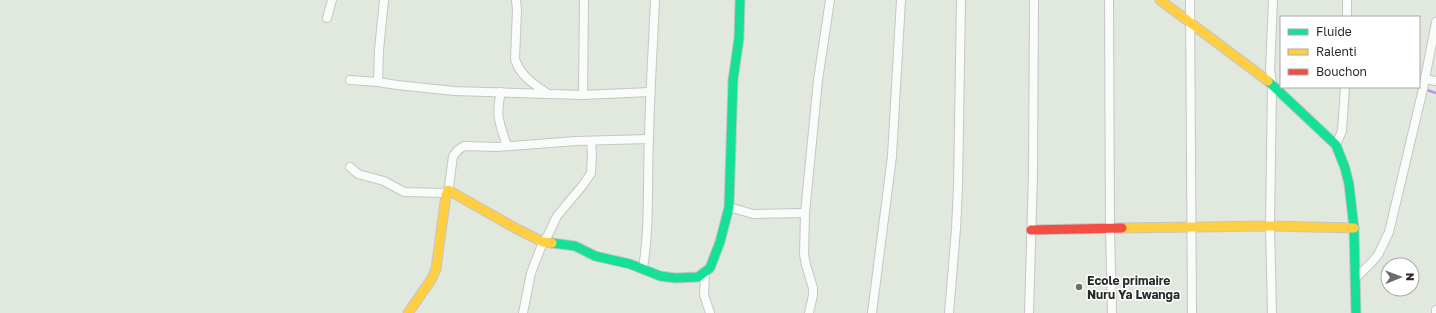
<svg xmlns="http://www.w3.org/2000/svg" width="1436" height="313" viewBox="0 0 1436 313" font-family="'Golos Text',sans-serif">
<rect width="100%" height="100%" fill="#e1e9df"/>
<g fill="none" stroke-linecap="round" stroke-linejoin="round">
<path stroke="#c38fee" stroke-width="2.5" d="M 1424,89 L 1436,93"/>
<defs>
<g id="street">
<path d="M 516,0 L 517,9 L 515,59 C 520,76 534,84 548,94"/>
<path d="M 1109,0 L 1110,230 L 1112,313"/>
<path d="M 1190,0 L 1192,313"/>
<path d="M 1347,17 L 1347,0"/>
<path d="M 327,18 L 332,0"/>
<path d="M 1425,79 L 1436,81"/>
<path d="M 350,80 L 378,82 L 397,85 L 454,91 L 583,95 L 650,92"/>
<path d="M 378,82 L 379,50 L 384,0"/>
<path d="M 501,92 C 495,116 500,124 507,146"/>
<path d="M 583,95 L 584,0"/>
<path d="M 1336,145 L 1342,131 L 1345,87"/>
<path d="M 350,167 L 358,174 L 384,181 L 404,192 L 444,193 L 448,190 L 449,186 L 453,156 L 458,150 L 464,146 L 497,147 L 576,141 L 649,139"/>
<path d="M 729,207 L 753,214 L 805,213"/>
<path d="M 643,268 C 650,225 647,181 649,137 C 650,91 653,46 655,0"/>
<path d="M 705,273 L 704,295 L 710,313"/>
<path d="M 1356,278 L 1372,262 L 1378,255 L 1389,232 L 1423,89 L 1436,22"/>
<path d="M 523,313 L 531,273 L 543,242 L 548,235 L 557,216 L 583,185 L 591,173 L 592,155 L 591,141"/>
<path d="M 809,313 L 813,295 L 813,288 L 806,265 L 804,255 L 805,213 L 818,80 L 830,0"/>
<path d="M 872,313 L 892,156 L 901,0"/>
<path d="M 949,313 L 956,229 L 958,187 L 961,0"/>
<path d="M 1029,313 L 1033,173 L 1034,0"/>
<path d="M 1272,313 L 1270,226 L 1272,84 L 1270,70 L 1273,0"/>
<path d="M 1436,313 L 1436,310"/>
</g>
<g id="fast">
<path d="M 1268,81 L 1336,145 L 1345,168 L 1349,184 L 1354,228 L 1356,313"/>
<path d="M 552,243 L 575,246 L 595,256 L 630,264 L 660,276 L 675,278 L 698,277 L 710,268 L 720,242 L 729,207 L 733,80 L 739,38 L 740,0"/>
</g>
<g id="slow">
<path d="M 1160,0 L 1268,81"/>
<path d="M 1122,228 L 1270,226 L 1354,228"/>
<path d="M 408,313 L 431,280 L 436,269 L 446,195 L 448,190 L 515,228 L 543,242 L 552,243"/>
</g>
<path id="jam" d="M 1031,230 L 1122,228"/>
</defs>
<use href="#street" stroke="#c6c6c4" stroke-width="10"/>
<use href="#fast" stroke="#c6c6c4" stroke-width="11"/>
<use href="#slow" stroke="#c6c6c4" stroke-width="11"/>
<use href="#jam" stroke="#c6c6c4" stroke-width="11"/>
<use href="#street" stroke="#fafcfa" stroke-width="8"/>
<use href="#fast" stroke="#16e098" stroke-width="9"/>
<use href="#slow" stroke="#ffcf43" stroke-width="9"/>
<use href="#jam" stroke="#f24e42" stroke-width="9"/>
</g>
<circle fill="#6a6d69" stroke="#fff" stroke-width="1.5" cx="1079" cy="287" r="4"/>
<g text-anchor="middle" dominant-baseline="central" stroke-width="3" stroke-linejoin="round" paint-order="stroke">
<g font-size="12" font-weight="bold" fill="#2a2a2a" stroke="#fff" text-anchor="start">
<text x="1087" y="280">Ecole primaire<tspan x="1087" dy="14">Nuru Ya Lwanga</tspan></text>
</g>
</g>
<rect x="1280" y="16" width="140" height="72" fill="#ffffff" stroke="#aaaaaa"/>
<rect x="1288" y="29" width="20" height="6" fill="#16e098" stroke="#aaaaaa"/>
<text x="1316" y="36" font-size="12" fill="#2a2a2a">Fluide</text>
<rect x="1288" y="49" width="20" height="6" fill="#ffcf43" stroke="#aaaaaa"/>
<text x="1316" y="56" font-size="12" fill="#2a2a2a">Ralenti</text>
<rect x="1288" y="69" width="20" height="6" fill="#f24e42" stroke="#aaaaaa"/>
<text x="1316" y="76" font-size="12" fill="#2a2a2a">Bouchon</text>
<g transform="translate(1400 277) rotate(89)"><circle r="19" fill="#ffffff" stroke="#aaaaaa"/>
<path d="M0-3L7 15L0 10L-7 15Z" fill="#6a6d69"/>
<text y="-6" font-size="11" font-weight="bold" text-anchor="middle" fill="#2a2a2a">N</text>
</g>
</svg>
